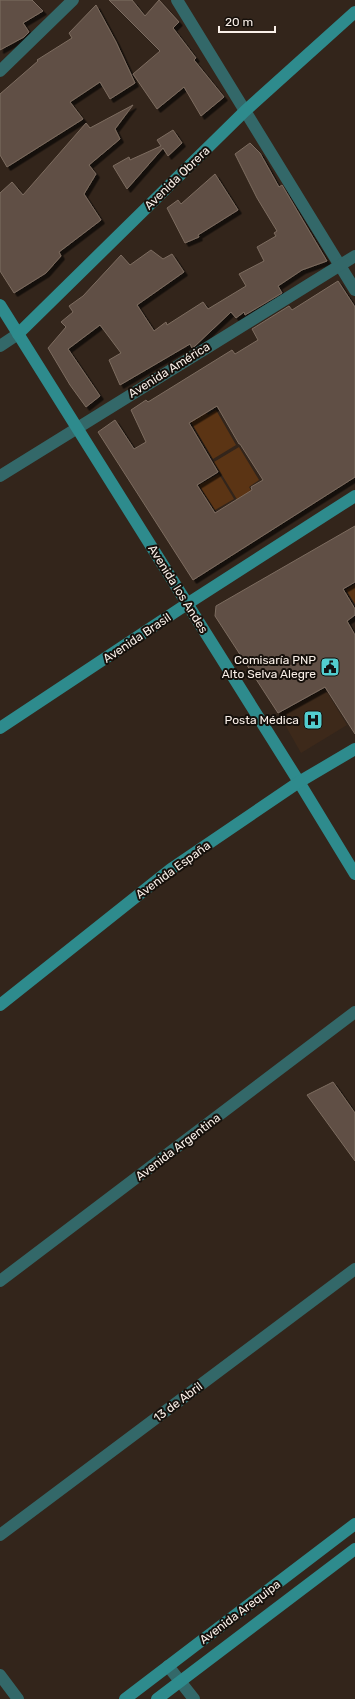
<svg xmlns="http://www.w3.org/2000/svg" width="355" height="1699" viewBox="0 0 355 1699" font-family="Rubik,sans-serif">
<defs>
<filter id="shadow"><feDropShadow dx="3.5" dy="3.5" stdDeviation="0" flood-color="#0009"/></filter>
</defs>
<rect width="100%" height="100%" fill="#33251b"/>
<path fill="#3d291a" d="M 325,689 L 347,725 L 301,753 L 279,714 Z"/>
<g fill="#5b3414">
<path d="M 203,407 L 208,415 L 216,410 L 236,445 L 213,459 L 188,417 Z"/>
<path d="M 239,447 L 259,480 L 249,487 L 252,492 L 238,501 L 214,462 Z"/>
<path d="M 219,474 L 234,499 L 215,510 L 199,485 Z"/>
<path d="M 355,584 L 355,604 L 346,590 Z"/>
</g>
<g fill="#605044" stroke="#7d6c60" fill-rule="evenodd" filter="url(#shadow)">
<path d="M 0,0 L 32,0 L 43,11 L 23,23 L 29,32 L 24,37 L 0,50 Z"/>
<path d="M 109,0 L 132,0 L 145,16 L 159,0 L 179,22 L 173,28 L 196,58 L 194,60 L 224,97 L 201,116 L 184,87 L 157,109 L 133,74 L 160,51 Z"/>
<path d="M 96,5 L 116,42 L 135,83 L 110,99 L 100,82 L 70,102 L 83,119 L 7,167 L 0,155 L 0,94 L 38,61 L 37,60 L 72,38 L 69,33 Z"/>
<path d="M 133,105 L 115,129 L 120,139 L 89,165 L 96,174 L 84,194 L 101,220 L 59,252 L 61,256 L 46,273 L 14,293 L 0,271 L 0,193 L 12,182 L 23,195 L 86,123 L 90,128 Z"/>
<path d="M 173,130 L 182,143 L 168,156 L 163,148 L 127,189 L 113,166 L 129,157 L 130,160 L 161,146 L 157,140 Z"/>
<path d="M 250,143 L 260,153 L 279,187 L 282,185 L 327,261 L 302,270 L 278,286 L 282,293 L 245,315 L 244,312 L 236,318 L 231,312 L 195,346 L 192,348 L 190,344 L 120,385 L 109,360 L 121,353 L 100,325 L 68,349 L 100,396 L 86,407 L 70,385 L 48,348 L 66,327 L 61,322 L 73,312 L 69,306 L 83,296 L 121,255 L 130,265 L 151,250 L 163,259 L 172,254 L 184,272 L 137,305 L 154,331 L 166,322 L 167,325 L 203,302 L 208,309 L 246,286 L 239,274 L 264,261 L 257,247 L 276,236 L 274,233 L 277,231 L 257,198 L 235,154 Z"/>
<path d="M 215,174 L 238,210 L 198,235 L 199,237 L 185,243 L 167,208 L 178,200 L 181,204 Z"/>
<path d="M 338,281 L 355,307 L 355,477 L 193,580 L 98,432 L 115,420 L 134,449 L 146,442 L 131,410 L 146,400 L 148,402 L 232,350 L 235,354 L 258,340 L 252,329 L 289,306 L 292,310 ZM 217,406 L 239,444 L 240,444 L 263,480 L 251,487 L 252,490 L 215,513 L 197,485 L 218,472 L 189,423 Z"/>
<path d="M 355,526 L 355,582 L 343,589 L 355,609 L 355,615 L 347,621 L 355,635 L 355,734 L 325,687 L 278,713 L 215,616 L 216,606 Z"/>
<path d="M 333,1082 L 355,1113 L 355,1161 L 307,1095 Z"/>
</g>
<g fill="none" stroke-linecap="round" stroke-linejoin="round">
<g stroke="#336869" stroke-width="12">
<path d="M 177,0 L 355,290"/>
<path d="M 0,71 L 73,0"/>
<path d="M 0,346 L 18,334"/>
<path d="M 0,476 L 355,256"/>
<path d="M 0,1281 L 355,1012"/>
<path d="M 0,1535 L 355,1269"/>
<path d="M 168,1666 L 194,1699"/>
<path d="M 0,1675 L 18,1699"/>
</g>
<g stroke="#2e8b8d" stroke-width="12">
<path d="M 0,305 L 299,782 L 355,874"/>
<path d="M 18,334 L 245,111 L 355,12"/>
<path d="M 0,728 L 187,604 L 355,496"/>
<path d="M 0,1005 L 171,869 L 299,782 L 355,749"/>
<path d="M 125,1699 L 355,1524"/>
<path d="M 157,1699 L 355,1549"/>
</g>
</g>
<defs>
<symbol id="civic-square" viewBox="-11 -11 22 22"><rect x="-9" y="-9" width="18" height="18" rx="4" fill="#52cdcf" stroke="#16100b"/><path d="M-.6-6.5H3V-4.5H.6V-3L4-1V1h2V6H-6V1h2V-1L-.6-3ZM-1.2 2.5V6h2.4V2.5Z" fill="#111"/></symbol>
<symbol id="hospital-square" viewBox="-11 -11 22 22"><rect x="-9" y="-9" width="18" height="18" rx="4" fill="#52cdcf" stroke="#16100b"/><path d="M-5-5h3v3.5h4V-5h3V5h-3V1.5h-4V5h-3Z" fill="#111"/></symbol>
</defs>
<g fill-rule="evenodd">
<use href="#civic-square" x="319" y="656" width="22" height="22"/>
<use href="#hospital-square" x="302" y="709" width="22" height="22"/>
</g>
<g text-anchor="middle" dominant-baseline="central" stroke-width="4" stroke-linejoin="round" paint-order="stroke">
<g font-size="12" fill="#faf0e9" stroke="#16100b">
<text transform="translate(177 178) rotate(-44)">Avenida Obrera</text>
<text transform="translate(169 370) rotate(-32)">Avenida América</text>
<text transform="translate(178 589) rotate(58)">Avenida los Andes</text>
<text transform="translate(137 638) rotate(-34)">Avenida Brasil</text>
<text transform="translate(173 870) rotate(-36)">Avenida España</text>
<text transform="translate(178 1147) rotate(-37)">Avenida Argentina</text>
<text transform="translate(178 1402) rotate(-37)">13 de Abril</text>
<text transform="translate(240 1612) rotate(-37)">Avenida Arequipa</text>
</g>
<g font-size="12" fill="#faf0e9" stroke="#16100b" text-anchor="end">
<text x="316" y="660">Comisaría PNP<tspan x="316" dy="14">Alto Selva Alegre</tspan></text>
<text x="299" y="720">Posta Médica</text>
</g>
</g>
<path d="M219 26v6h56v-6" fill="none" stroke="#faf0e9" stroke-width="2"/>
<text x="225" y="26" font-size="12" fill="#faf0e9" stroke="#16100b" stroke-width="3" paint-order="stroke">20 m</text>
</svg>
